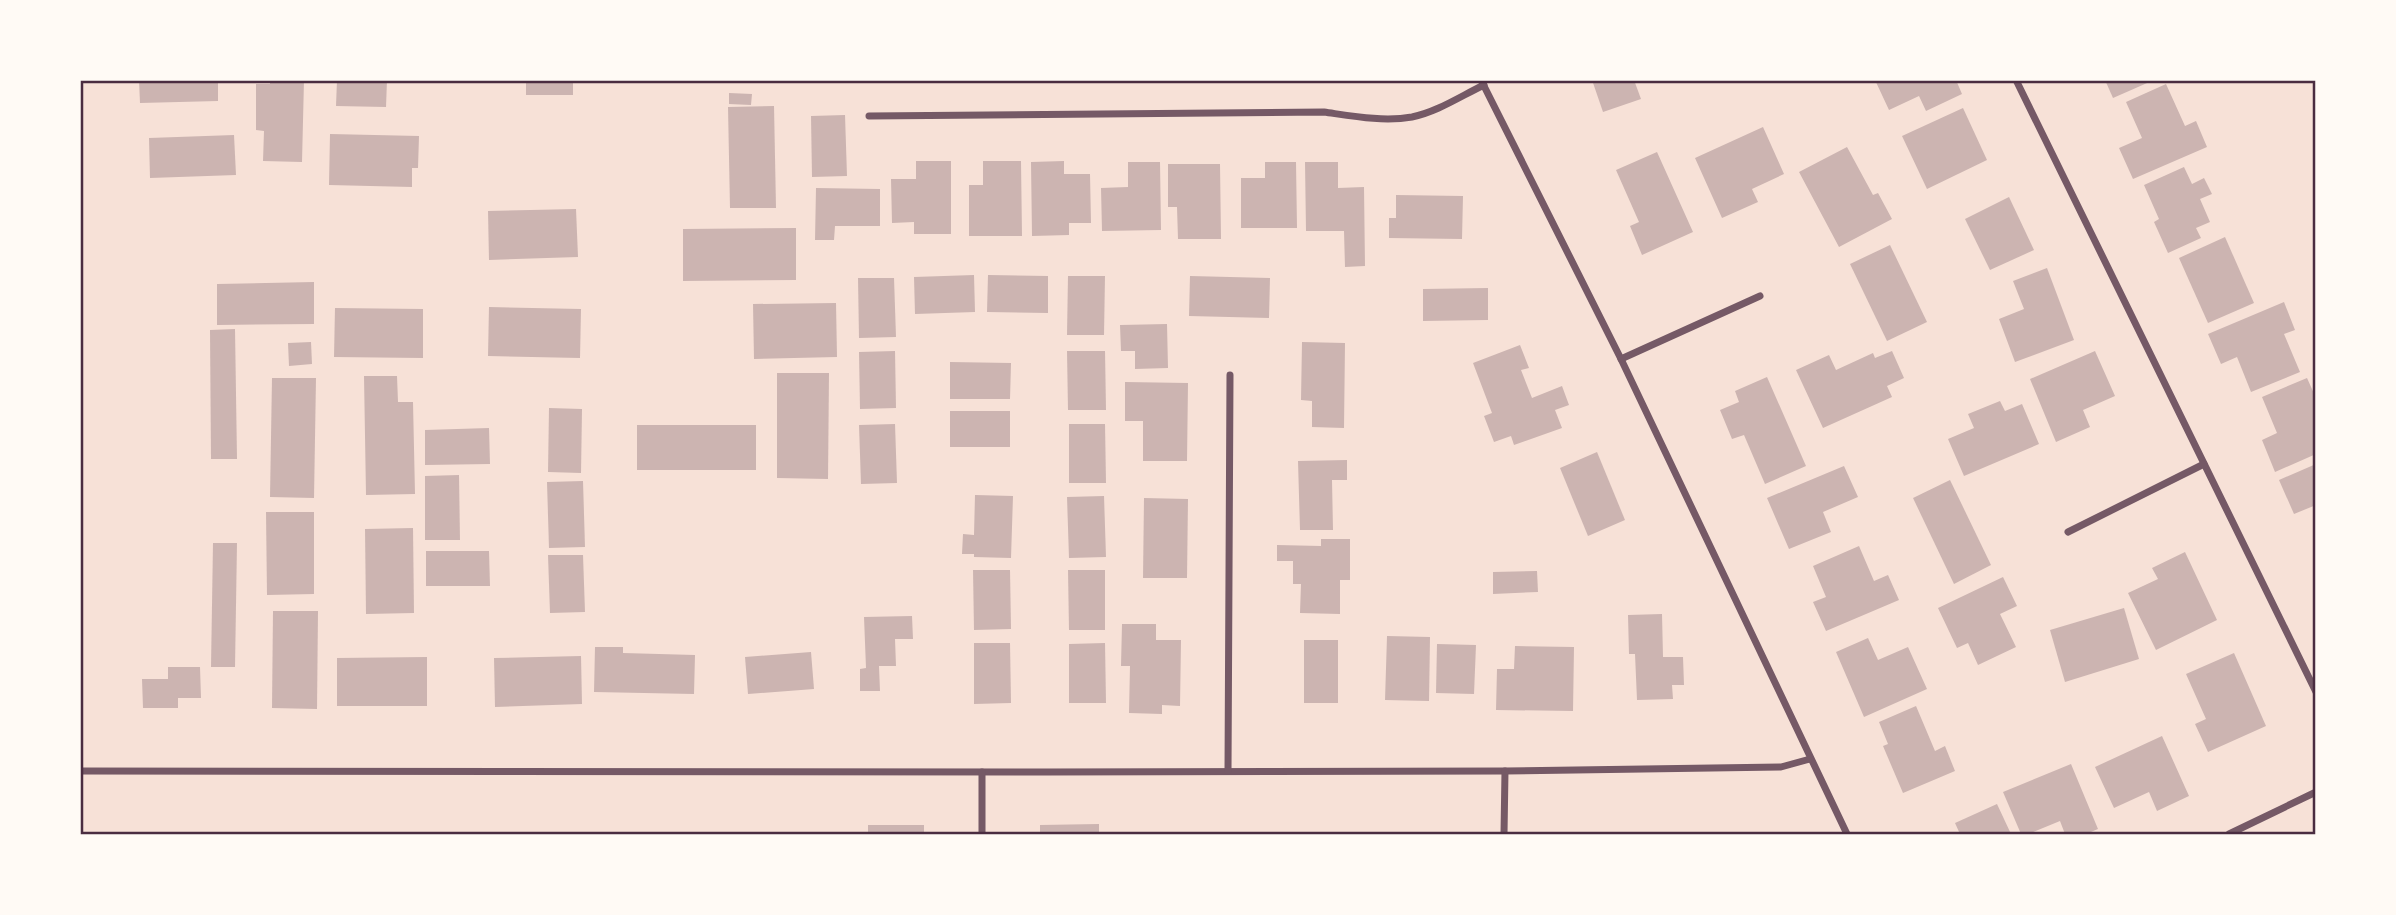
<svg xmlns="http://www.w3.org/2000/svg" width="2396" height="915" viewBox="0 0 2396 915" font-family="'Fira Sans',sans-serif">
<rect width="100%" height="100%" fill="#f7e1d7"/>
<g fill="#ccb4b1">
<path d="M 139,80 L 218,80 L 218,101 L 140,103 Z"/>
<path d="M 270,80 L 304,80 L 302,162 L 263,161 L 264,131 L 256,130 L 256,84 L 270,84 Z"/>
<path d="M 337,80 L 387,80 L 386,107 L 336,106 Z"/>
<rect x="526" y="80" width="47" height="15"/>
<path d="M 1592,80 L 1634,80 L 1641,99 L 1603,112 Z"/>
<path d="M 1875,80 L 1956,80 L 1962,94 L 1926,111 L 1919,96 L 1889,110 Z"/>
<path d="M 2105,80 L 2154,80 L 2113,98 Z"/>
<path d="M 2166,84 L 2185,126 L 2196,121 L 2207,147 L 2133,179 L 2119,148 L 2142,138 L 2126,102 Z"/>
<path d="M 729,93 L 752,94 L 751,105 L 729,104 Z"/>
<path d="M 774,106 L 776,208 L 730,208 L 728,107 Z"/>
<path d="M 1963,108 L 1987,160 L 1927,189 L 1902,136 Z"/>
<path d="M 845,115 L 847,176 L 812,177 L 811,116 Z"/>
<path d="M 1763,127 L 1784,174 L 1752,189 L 1758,202 L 1722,218 L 1695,158 Z"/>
<path d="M 330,134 L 419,136 L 418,168 L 412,168 L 412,187 L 329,185 Z"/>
<path d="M 234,135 L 236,175 L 150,178 L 149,138 Z"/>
<path d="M 1847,147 L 1873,195 L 1878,193 L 1892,219 L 1839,247 L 1799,172 Z"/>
<path d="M 1657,152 L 1693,232 L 1642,255 L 1630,226 L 1639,222 L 1616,170 Z"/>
<path d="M 916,161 L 951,161 L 951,234 L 914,234 L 914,222 L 892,223 L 891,179 L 916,179 Z"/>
<path d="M 983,161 L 1021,161 L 1022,236 L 969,236 L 969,185 L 983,185 Z"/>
<path d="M 1064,161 L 1064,174 L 1090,174 L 1091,223 L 1069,223 L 1069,235 L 1032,236 L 1031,162 Z"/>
<path d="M 1128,162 L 1160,162 L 1161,230 L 1102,231 L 1101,188 L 1128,187 Z"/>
<path d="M 1265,162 L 1296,162 L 1297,228 L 1241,228 L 1241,178 L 1265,178 Z"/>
<path d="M 1305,162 L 1338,162 L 1338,188 L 1364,187 L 1365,266 L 1345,267 L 1344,231 L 1306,231 Z"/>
<path d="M 1168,164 L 1220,164 L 1221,239 L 1178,239 L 1177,207 L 1168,207 Z"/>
<path d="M 2184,167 L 2192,184 L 2204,178 L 2212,194 L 2200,199 L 2210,222 L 2196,228 L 2201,238 L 2168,253 L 2154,222 L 2159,219 L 2144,185 Z"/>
<path d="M 816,188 L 880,189 L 880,226 L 835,226 L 834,240 L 815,240 Z"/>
<path d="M 1396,195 L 1463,196 L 1462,239 L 1389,238 L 1389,218 L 1396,218 Z"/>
<path d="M 2009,197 L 2034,250 L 1990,270 L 1965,219 Z"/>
<path d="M 576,209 L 578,257 L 489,260 L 488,211 Z"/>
<path d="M 796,228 L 796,280 L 683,281 L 683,229 Z"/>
<path d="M 2225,237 L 2254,303 L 2208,323 L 2179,258 Z"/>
<path d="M 1890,245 L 1927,322 L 1887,341 L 1850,264 Z"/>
<path d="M 2047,268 L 2074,340 L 2015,362 L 1999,319 L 2024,309 L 2013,281 Z"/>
<path d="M 974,275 L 975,312 L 915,314 L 914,277 Z"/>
<path d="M 988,275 L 1048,276 L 1048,313 L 987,312 Z"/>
<path d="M 1068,276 L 1105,276 L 1104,335 L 1067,335 Z"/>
<path d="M 1190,276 L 1270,278 L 1269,318 L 1189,316 Z"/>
<path d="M 858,278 L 894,278 L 896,337 L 859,338 Z"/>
<path d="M 314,282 L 314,324 L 217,325 L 217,284 Z"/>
<path d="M 1488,288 L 1488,320 L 1423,321 L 1423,289 Z"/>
<path d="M 2284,302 L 2295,330 L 2284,334 L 2300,372 L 2251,392 L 2237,357 L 2221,364 L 2208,334 Z"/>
<path d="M 836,303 L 837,357 L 754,359 L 753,304 Z"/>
<path d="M 489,307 L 581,309 L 580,358 L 488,356 Z"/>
<path d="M 335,308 L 423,309 L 423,358 L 334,357 Z"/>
<path d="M 1167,324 L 1168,368 L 1135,369 L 1135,351 L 1121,351 L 1120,325 Z"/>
<path d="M 235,329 L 237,459 L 211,459 L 210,330 Z"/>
<path d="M 311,342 L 312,364 L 289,366 L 288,343 Z"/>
<path d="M 1302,342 L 1345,343 L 1344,428 L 1312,427 L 1312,401 L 1301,400 Z"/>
<path d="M 1520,345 L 1529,368 L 1521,370 L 1532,398 L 1562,386 L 1569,405 L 1555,410 L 1562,428 L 1514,445 L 1511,436 L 1494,442 L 1484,416 L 1492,413 L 1473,363 Z"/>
<path d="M 895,351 L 896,408 L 860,409 L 859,352 Z"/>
<path d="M 1067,351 L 1105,351 L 1106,410 L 1068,410 Z"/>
<path d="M 1892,351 L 1904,378 L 1887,386 L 1892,397 L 1823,428 L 1796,370 L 1829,355 L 1836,370 L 1873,353 L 1875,358 Z"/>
<path d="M 2095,351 L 2115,396 L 2083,410 L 2090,427 L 2056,442 L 2030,379 Z"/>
<path d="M 950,362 L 1011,363 L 1010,399 L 950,399 Z"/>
<path d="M 777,373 L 829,373 L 828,479 L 777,478 Z"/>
<path d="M 364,376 L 397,376 L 398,402 L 413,402 L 415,494 L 366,495 Z"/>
<path d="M 1767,377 L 1806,466 L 1765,484 L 1744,435 L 1732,439 L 1720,410 L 1739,402 L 1735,391 Z"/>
<path d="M 272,378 L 316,378 L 314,498 L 270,497 Z"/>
<path d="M 2307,378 L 2316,398 L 2316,454 L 2275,472 L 2262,440 L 2277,433 L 2262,397 Z"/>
<path d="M 1125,382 L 1188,383 L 1187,461 L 1143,461 L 1143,421 L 1125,421 Z"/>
<path d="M 2000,401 L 2005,411 L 2022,404 L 2039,444 L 1964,476 L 1948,439 L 1974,428 L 1968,414 Z"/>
<path d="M 549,408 L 582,409 L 581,473 L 548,472 Z"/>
<rect x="950" y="411" width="60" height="36"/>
<path d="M 895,424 L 897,483 L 861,484 L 859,425 Z"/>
<path d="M 1069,424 L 1105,424 L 1106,483 L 1069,483 Z"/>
<rect x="637" y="425" width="119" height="45"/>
<path d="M 489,428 L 490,464 L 425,465 L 425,430 Z"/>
<path d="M 1597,452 L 1625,520 L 1588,536 L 1560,468 Z"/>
<path d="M 1347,460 L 1347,480 L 1332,480 L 1333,530 L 1300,530 L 1298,461 Z"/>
<path d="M 2316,464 L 2316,505 L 2294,514 L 2279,480 Z"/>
<path d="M 1844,466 L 1858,497 L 1823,512 L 1831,532 L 1789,549 L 1767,498 Z"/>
<path d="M 459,475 L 460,540 L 425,540 L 425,476 Z"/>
<path d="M 1950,480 L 1991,565 L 1954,584 L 1913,498 Z"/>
<path d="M 583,481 L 585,547 L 549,548 L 547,482 Z"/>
<path d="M 975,495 L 1013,496 L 1011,558 L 974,557 L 974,554 L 962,554 L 963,534 L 974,535 Z"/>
<path d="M 1104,496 L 1106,557 L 1069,558 L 1067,497 Z"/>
<path d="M 1144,498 L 1188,499 L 1187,578 L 1143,578 Z"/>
<path d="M 266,512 L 314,512 L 314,594 L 267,595 Z"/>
<path d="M 413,528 L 414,613 L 366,614 L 365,529 Z"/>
<path d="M 1321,539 L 1350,539 L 1350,580 L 1340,580 L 1340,614 L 1300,613 L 1301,584 L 1293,584 L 1293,561 L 1277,561 L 1277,545 L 1321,546 Z"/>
<path d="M 213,543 L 237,543 L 235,667 L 211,667 Z"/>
<path d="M 1859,546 L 1874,581 L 1888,575 L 1899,600 L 1826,631 L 1813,602 L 1826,597 L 1813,566 Z"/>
<path d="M 426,551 L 489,551 L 490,586 L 426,586 Z"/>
<path d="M 2185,552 L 2217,620 L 2156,650 L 2128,593 L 2158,579 L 2152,568 Z"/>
<path d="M 548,555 L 583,555 L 585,612 L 550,613 Z"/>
<path d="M 973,570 L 1010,570 L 1011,629 L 974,630 Z"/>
<path d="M 1068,570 L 1105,570 L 1105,630 L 1069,630 Z"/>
<path d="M 1537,571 L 1538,592 L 1493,594 L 1493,572 Z"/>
<path d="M 2003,577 L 2017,606 L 2000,614 L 2016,647 L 1978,665 L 1968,643 L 1957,648 L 1938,608 Z"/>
<path d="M 2124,608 L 2139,659 L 2065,682 L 2050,630 Z"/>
<path d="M 273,611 L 318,611 L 317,709 L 272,708 Z"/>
<path d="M 1662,614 L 1663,657 L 1683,657 L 1684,685 L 1672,685 L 1673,699 L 1637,700 L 1635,654 L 1629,654 L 1628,615 Z"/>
<path d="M 912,616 L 913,639 L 895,639 L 896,666 L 879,666 L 880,691 L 860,691 L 860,669 L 866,668 L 864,617 Z"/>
<path d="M 1122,624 L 1156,624 L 1156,640 L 1181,640 L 1180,706 L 1162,705 L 1162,714 L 1129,713 L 1130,666 L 1121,666 Z"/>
<path d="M 1387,636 L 1430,637 L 1429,701 L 1385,700 Z"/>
<path d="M 1868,638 L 1878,660 L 1908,647 L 1927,689 L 1864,717 L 1836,652 Z"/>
<rect x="1304" y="640" width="34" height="63"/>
<path d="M 974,643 L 1010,643 L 1011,703 L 974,704 Z"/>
<path d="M 1105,643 L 1106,703 L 1069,703 L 1069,644 Z"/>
<path d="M 1437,644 L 1476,645 L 1474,694 L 1436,693 Z"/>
<path d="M 1515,646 L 1574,647 L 1573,711 L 1496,710 L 1497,669 L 1514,669 Z"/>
<path d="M 595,647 L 623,647 L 623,653 L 695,655 L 694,694 L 594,692 Z"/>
<path d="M 811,652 L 814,689 L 748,694 L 745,657 Z"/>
<path d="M 2234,653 L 2266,726 L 2208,752 L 2195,724 L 2206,719 L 2186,674 Z"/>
<path d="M 581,656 L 582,704 L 495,707 L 494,658 Z"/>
<path d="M 427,657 L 427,706 L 337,706 L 337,658 Z"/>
<path d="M 168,667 L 200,667 L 201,698 L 178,698 L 178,708 L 143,708 L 142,679 L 168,679 Z"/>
<path d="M 1916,706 L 1935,751 L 1945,746 L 1955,771 L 1903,793 L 1883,746 L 1888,744 L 1879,722 Z"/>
<path d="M 2162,736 L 2189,796 L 2157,811 L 2149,792 L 2114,808 L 2095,767 Z"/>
<path d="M 2071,764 L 2098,829 L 2086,834 L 2065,834 L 2060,821 L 2028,834 L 2021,834 L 2003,792 Z"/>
<path d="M 1997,804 L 2011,834 L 1960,834 L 1955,823 Z"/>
<path d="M 1099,824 L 1099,834 L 1040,834 L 1040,825 Z"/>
<rect x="868" y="825" width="56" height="9"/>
</g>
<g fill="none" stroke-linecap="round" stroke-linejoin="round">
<g stroke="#755966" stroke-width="7">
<path d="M 1481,80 L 1621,359 L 1847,834"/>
<path d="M 2016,80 L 2316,692"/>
<path d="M 869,116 L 1324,112 C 1352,116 1383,122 1412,117 C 1437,112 1461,96 1484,85"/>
<path d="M 1621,359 L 1760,296"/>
<path d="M 2068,532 L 2204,464"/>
<path d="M 80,771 L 1049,772 L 1505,771 L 1781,767 L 1810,759"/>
<path d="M 1228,771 L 1230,375"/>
<path d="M 982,834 L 982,772"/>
<path d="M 1504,834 L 1505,771"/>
<path d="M 2229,834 L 2316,792"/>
</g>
</g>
<rect width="2396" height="915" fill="none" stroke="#fffaf5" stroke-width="164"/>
<rect x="82" y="82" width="2232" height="751" fill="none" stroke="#4a2c40" stroke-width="2.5"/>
</svg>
